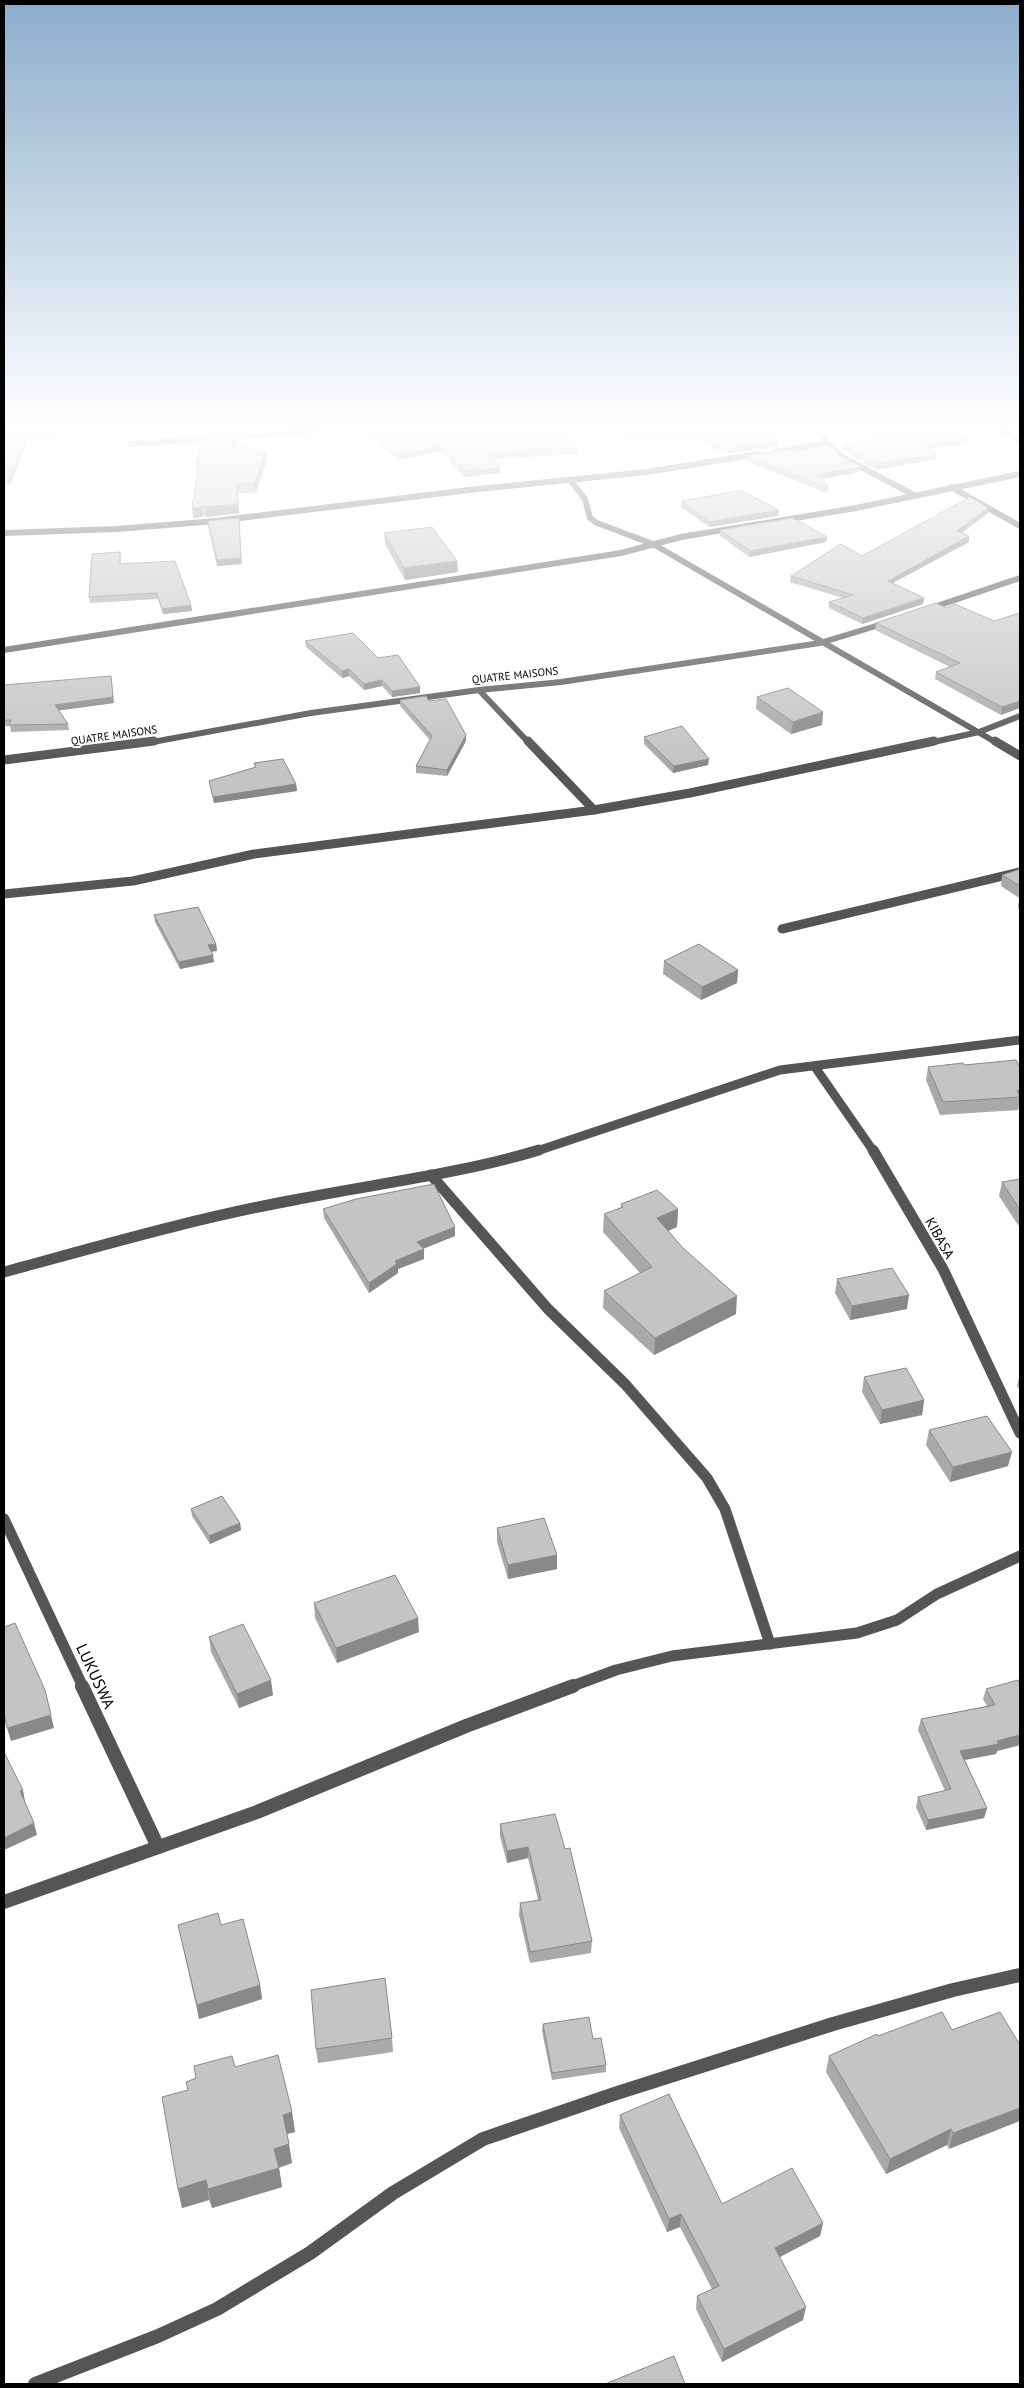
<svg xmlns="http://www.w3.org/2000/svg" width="1024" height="2388" viewBox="0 0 1024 2388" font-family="'PT Sans',sans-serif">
<rect width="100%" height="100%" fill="#fff"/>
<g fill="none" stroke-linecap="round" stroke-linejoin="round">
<g stroke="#555" stroke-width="6">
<path d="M 815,430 L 842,457 L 914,495"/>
<path d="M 1002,430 L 1020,441"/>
<path d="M 131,444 L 323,430"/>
<path d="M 775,452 L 828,443"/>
<path d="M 570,480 L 585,499 L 590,518 L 597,523 L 653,544 L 997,743"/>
<path d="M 951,487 L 1020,526"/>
<path d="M 4,533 L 117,529 L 216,521 L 469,490 L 647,472 L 758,454"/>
<path d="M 928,609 L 1020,578"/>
<path d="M 4,650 L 621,553 L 681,537 L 856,508 L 1020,474"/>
<path d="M 479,690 L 529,743"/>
<path d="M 147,743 L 311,713 L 479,690 L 561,682 L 820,643 L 889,622"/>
<path d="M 929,743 L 979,732 L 1020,716"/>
</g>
<g stroke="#555" stroke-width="9">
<path d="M 528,741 L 594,810"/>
<path d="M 995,741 L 1020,756"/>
<path d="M 4,760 L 154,741"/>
<path d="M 4,894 L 133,881 L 254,854 L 594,810 L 690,793 L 934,741"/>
<path d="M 782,929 L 1020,872"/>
<path d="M 815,1067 L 874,1152"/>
<path d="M 534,1152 L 780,1070 L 1020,1040"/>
</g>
<g stroke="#555" stroke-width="11">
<path d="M 873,1150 L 943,1269 L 1020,1433"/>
<path d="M 431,1175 L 548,1309 L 625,1384 L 707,1478 L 725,1509 L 770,1644"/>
<path d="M 4,1272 C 100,1246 196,1218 294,1200 C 375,1184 459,1174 539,1150"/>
<path d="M 4,1519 L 83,1687"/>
<path d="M 570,1687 L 616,1670 L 672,1656 L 857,1633 L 897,1620 L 937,1594 L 1020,1556"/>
</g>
<g stroke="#555" stroke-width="14">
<path d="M 82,1686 L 158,1847"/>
<path d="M 4,1902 L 257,1812 L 466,1726 L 573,1686"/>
<path d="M 35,2384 L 158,2336 L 217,2309 L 310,2253 L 393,2193 L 483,2139 L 614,2094 L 833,2024 L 953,1990 L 1020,1975"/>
</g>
</g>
<g fill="#a9a9a9">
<path d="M 4,430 L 61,430 L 49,440 L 28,438 L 10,485 L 4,485 Z"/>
<path d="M 208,430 L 244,430 L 243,431 L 209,433 Z"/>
<path d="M 360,430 L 565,430 L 578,448 L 578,454 L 494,459 L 500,468 L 500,473 L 464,477 L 442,451 L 398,460 Z"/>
<path d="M 622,430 L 767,430 L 778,446 L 728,454 L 704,444 L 699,437 L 628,441 Z"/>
<path d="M 873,430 L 959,430 L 969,438 L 969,443 L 929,448 L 937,454 L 936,459 L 876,470 L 842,450 L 843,445 L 884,438 Z"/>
<path d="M 238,441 L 235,447 L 250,450 L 266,450 L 267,459 L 256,493 L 238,493 L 239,513 L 206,517 L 203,515 L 202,517 L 193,518 L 198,471 L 197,471 L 196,462 Z"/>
<path d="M 793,453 L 840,456 L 860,472 L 822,479 L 828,485 L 828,490 L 826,493 L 746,461 L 747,456 Z"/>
<path d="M 682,501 L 779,510 L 778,516 L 709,527 L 681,507 Z"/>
<path d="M 988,513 L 961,533 L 969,542 L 893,583 L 924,598 L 923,604 L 862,624 L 829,608 L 829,602 L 843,598 L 790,582 L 791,576 L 862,556 Z"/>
<path d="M 208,521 L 242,564 L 217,566 L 208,527 Z"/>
<path d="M 720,530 L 826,542 L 749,557 L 720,536 Z"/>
<path d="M 384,533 L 458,572 L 405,580 L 385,544 Z"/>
<path d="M 120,552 L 121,564 L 191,605 L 192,611 L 163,614 L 158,599 L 90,603 L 89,597 Z"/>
<path d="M 946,608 L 994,621 L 1020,613 L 1001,715 L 935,679 L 936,672 L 950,667 L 875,630 L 876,623 Z"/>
<path d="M 305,641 L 378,658 L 420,687 L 420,693 L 392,697 L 382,686 L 364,690 L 349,676 L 342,678 L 306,647 Z"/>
<path d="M 4,685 L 114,703 L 59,710 L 68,724 L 69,730 L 11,732 L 10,726 L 4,726 Z"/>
<path d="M 757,697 L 823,712 L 822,725 L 791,734 L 756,709 Z"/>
<path d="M 400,700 L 429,701 L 466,741 L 447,776 L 416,773 L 416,766 L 430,740 L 400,706 Z"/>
<path d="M 644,737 L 708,765 L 673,773 L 644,744 Z"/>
<path d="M 254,763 L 296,784 L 297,791 L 214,803 L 209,781 L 255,768 Z"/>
<path d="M 1020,869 L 1020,910 L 1018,908 L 1019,898 L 1001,886 L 1002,875 Z"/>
<path d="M 154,915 L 216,944 L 217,951 L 211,952 L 214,962 L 180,969 L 155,922 Z"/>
<path d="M 664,961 L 738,970 L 737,983 L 701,1000 L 663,974 Z"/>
<path d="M 964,1065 L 1020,1067 L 1020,1103 L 1018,1110 L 940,1115 L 926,1080 L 928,1067 Z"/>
<path d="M 1020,1179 L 1020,1228 L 999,1196 L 1002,1182 Z"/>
<path d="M 621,1204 L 678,1209 L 677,1227 L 668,1231 L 736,1314 L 654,1355 L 603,1308 L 604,1291 L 640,1273 L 603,1232 L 604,1214 L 621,1208 Z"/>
<path d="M 323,1209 L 455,1227 L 455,1236 L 423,1249 L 424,1259 L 398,1269 L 398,1273 L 369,1293 L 324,1218 Z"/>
<path d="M 837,1279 L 907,1309 L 850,1320 L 835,1293 Z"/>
<path d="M 1020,1373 L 1020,1390 L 1017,1386 Z"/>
<path d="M 864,1377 L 924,1400 L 922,1415 L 880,1424 L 862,1392 Z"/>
<path d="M 929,1430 L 1008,1466 L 950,1482 L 926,1445 Z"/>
<path d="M 191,1509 L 240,1523 L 241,1530 L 210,1544 L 192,1516 Z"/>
<path d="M 497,1528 L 557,1555 L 557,1569 L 508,1579 L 497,1542 Z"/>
<path d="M 314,1603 L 419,1632 L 337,1663 L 315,1618 Z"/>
<path d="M 209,1637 L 273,1695 L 239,1708 L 211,1652 Z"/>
<path d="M 1020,1685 L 1020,1745 L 997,1751 L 996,1754 L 965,1760 L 987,1808 L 984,1818 L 926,1830 L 916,1807 L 918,1797 L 945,1791 L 918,1730 L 921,1719 L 987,1706 L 983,1699 L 986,1689 Z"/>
<path d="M 500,1824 L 565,1849 L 592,1941 L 591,1953 L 530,1963 L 519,1915 L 520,1903 L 538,1900 L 528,1858 L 507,1863 L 500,1836 Z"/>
<path d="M 178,1925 L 221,1925 L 260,1985 L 262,1999 L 199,2019 Z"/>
<path d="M 1000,2012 L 949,2149 L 947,2145 L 886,2174 L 826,2072 L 829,2056 L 878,2036 L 952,2030 Z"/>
<path d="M 543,2024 L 593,2039 L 606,2065 L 606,2072 L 552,2080 L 542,2031 Z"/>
<path d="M 392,2038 L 393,2052 L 318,2063 L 316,2049 Z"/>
<path d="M 235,2067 L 292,2112 L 295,2132 L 287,2134 L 292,2163 L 279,2168 L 282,2187 L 212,2208 L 209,2200 L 182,2208 L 178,2189 L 187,2090 Z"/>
<path d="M 620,2115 L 722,2204 L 823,2223 L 820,2236 L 780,2257 L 803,2320 L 722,2362 L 696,2309 L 697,2296 L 712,2289 L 680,2227 L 667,2232 L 619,2128 Z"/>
</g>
<g fill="#898989">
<path d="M 54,430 L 61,430 L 49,440 L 48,435 Z"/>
<path d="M 237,432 L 238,441 L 231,456 L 230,447 Z"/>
<path d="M 28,433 L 28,438 L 10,485 L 9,480 Z"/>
<path d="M 969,438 L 969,443 L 921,449 L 922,444 Z"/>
<path d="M 779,441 L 778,446 L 728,454 L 728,449 Z"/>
<path d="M 442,446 L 442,451 L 398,460 L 398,454 Z"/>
<path d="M 266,450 L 267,459 L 256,493 L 255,484 Z"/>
<path d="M 937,454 L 936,459 L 876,470 L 877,464 Z"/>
<path d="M 861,467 L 860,472 L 816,480 L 817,474 Z"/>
<path d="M 500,468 L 500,473 L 464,477 L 463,471 Z"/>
<path d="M 237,484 L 239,513 L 206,517 L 205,507 Z"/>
<path d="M 202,505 L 203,515 L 202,517 L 193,518 L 192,508 Z"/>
<path d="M 988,508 L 988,513 L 956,537 L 957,531 Z"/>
<path d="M 779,510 L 778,516 L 709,527 L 709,522 Z"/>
<path d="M 239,523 L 242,564 L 217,566 L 217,560 Z"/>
<path d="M 969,536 L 969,542 L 887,586 L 888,581 Z"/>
<path d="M 827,537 L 826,542 L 749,557 L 750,551 Z"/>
<path d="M 457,561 L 458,572 L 405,580 L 404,568 Z"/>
<path d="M 924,598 L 923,604 L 862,624 L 863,618 Z"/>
<path d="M 191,605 L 192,611 L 163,614 L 162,609 Z"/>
<path d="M 349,669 L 349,676 L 342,678 L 342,671 Z"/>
<path d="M 111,676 L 114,703 L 56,711 L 55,705 Z"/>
<path d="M 382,680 L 382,686 L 364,690 L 364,684 Z"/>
<path d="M 420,687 L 420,693 L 392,697 L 392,691 Z"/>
<path d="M 1020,701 L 1020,708 L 1001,715 L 1002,707 Z"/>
<path d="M 823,712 L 822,725 L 791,734 L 793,722 Z"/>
<path d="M 466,735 L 466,741 L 447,776 L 447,770 Z"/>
<path d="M 709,759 L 708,765 L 673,773 L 674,766 Z"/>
<path d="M 296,784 L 297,791 L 214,803 L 213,797 Z"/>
<path d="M 216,944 L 217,951 L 208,952 L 208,945 Z"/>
<path d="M 213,955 L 214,962 L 180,969 L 179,962 Z"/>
<path d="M 738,970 L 737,983 L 701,1000 L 702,987 Z"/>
<path d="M 678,1209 L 677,1227 L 656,1236 L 657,1218 Z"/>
<path d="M 455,1227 L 455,1236 L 417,1251 L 417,1242 Z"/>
<path d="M 424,1249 L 424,1259 L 398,1269 L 398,1273 L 369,1293 L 369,1283 L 395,1261 Z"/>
<path d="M 909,1295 L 907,1309 L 850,1320 L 852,1306 Z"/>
<path d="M 737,1296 L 736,1314 L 654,1355 L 655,1338 Z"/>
<path d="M 924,1400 L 922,1415 L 880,1424 L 882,1410 Z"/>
<path d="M 1012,1452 L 1008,1466 L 950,1482 L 953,1467 Z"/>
<path d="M 240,1523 L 241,1530 L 210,1544 L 209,1536 Z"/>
<path d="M 557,1555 L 557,1569 L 508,1579 L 508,1565 Z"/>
<path d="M 418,1618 L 419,1632 L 337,1663 L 336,1648 Z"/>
<path d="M 271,1680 L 273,1695 L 239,1708 L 237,1694 Z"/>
<path d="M 51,1715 L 54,1728 L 11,1741 L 7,1728 Z"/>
<path d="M 1020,1735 L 1020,1745 L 997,1751 L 996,1754 L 958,1761 L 960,1751 Z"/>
<path d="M 23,1790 L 25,1801 L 23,1802 L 20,1791 Z"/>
<path d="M 987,1808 L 984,1818 L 926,1830 L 928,1820 Z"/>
<path d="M 34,1823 L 37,1835 L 4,1850 L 4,1838 Z"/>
<path d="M 528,1847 L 528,1858 L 507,1863 L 507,1851 Z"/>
<path d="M 260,1985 L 262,1999 L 199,2019 L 197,2005 Z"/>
<path d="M 1020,2108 L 1020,2121 L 949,2149 L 953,2133 Z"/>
<path d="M 292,2112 L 295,2132 L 286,2134 L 283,2115 Z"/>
<path d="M 951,2129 L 947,2145 L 886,2174 L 890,2159 Z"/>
<path d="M 289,2144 L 292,2163 L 277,2168 L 274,2149 Z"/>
<path d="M 279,2168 L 282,2187 L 212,2208 L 208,2189 Z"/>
<path d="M 206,2180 L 209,2200 L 182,2208 L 178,2189 Z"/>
<path d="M 681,2214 L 680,2227 L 667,2232 L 669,2219 Z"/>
<path d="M 823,2223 L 820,2236 L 772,2261 L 775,2248 Z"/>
<path d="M 806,2307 L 803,2320 L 722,2362 L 724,2349 Z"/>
</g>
<g fill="#c4c4c4" stroke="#898989">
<path d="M 4,430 L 54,430 L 48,435 L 28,433 L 9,480 L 4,480 Z"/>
<path d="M 366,430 L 565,430 L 578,448 L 491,453 L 500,468 L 463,471 L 442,446 L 398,454 Z"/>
<path d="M 625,430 L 767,430 L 779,441 L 728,449 L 704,439 L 699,432 L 628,436 Z"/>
<path d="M 881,430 L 959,430 L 969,438 L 922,444 L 937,454 L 877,464 L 843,445 L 890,436 Z"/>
<path d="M 237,432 L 230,447 L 249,447 L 249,450 L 266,450 L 255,484 L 237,484 L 238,504 L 205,507 L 202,505 L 201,508 L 192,508 L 199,462 L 196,462 L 205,435 Z"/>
<path d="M 830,447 L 840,456 L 861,467 L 817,474 L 828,485 L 827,487 L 747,456 L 788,449 L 793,453 Z"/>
<path d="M 738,491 L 742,491 L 779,510 L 709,522 L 682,501 Z"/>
<path d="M 970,497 L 988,508 L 957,531 L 969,536 L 888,581 L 924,598 L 863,618 L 829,602 L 853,595 L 791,576 L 841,544 L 862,556 Z"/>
<path d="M 239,518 L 241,558 L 217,560 L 208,521 Z"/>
<path d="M 793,518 L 827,537 L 750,551 L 720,530 Z"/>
<path d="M 432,527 L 457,561 L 404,568 L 384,533 Z"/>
<path d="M 120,552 L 120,564 L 175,561 L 191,605 L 162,609 L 157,593 L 89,597 L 92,554 Z"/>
<path d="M 936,603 L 946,608 L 955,604 L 994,621 L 1020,613 L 1020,701 L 1002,707 L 936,672 L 960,663 L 876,623 Z"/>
<path d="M 353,633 L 378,658 L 398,655 L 420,687 L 392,691 L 382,680 L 364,684 L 349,669 L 342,671 L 305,641 Z"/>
<path d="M 111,676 L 113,697 L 55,705 L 68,724 L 9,725 L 11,720 L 4,720 L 4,685 Z"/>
<path d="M 788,688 L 823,712 L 793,722 L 757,697 Z"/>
<path d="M 426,696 L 429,701 L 446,699 L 466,735 L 447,770 L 416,766 L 432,736 L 400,700 Z"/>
<path d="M 682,726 L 709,759 L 674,766 L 644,737 Z"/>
<path d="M 283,759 L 296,784 L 213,797 L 209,781 L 256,767 L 254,763 Z"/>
<path d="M 1020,869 L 1020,886 L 1002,875 Z"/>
<path d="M 198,907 L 216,944 L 208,945 L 213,955 L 179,962 L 154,915 Z"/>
<path d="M 699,944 L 738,970 L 702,987 L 664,961 Z"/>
<path d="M 1016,1060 L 1020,1067 L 1020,1090 L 1017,1091 L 1020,1097 L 943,1102 L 928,1067 L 963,1063 L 964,1065 Z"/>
<path d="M 1020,1179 L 1020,1210 L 1002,1182 Z"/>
<path d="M 434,1184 L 455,1227 L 417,1242 L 424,1249 L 395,1261 L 397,1264 L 369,1283 L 323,1209 L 356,1199 Z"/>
<path d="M 657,1190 L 678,1209 L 657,1218 L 683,1248 L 737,1296 L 655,1338 L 604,1291 L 652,1267 L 604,1214 L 623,1207 L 621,1204 Z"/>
<path d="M 892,1268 L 909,1295 L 852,1306 L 837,1279 Z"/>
<path d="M 906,1368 L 924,1400 L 882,1410 L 864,1377 Z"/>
<path d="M 987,1416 L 1012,1452 L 953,1467 L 929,1430 Z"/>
<path d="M 222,1496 L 240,1523 L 209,1536 L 191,1509 Z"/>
<path d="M 544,1518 L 557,1555 L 508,1565 L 497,1528 Z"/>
<path d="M 395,1575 L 418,1618 L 336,1648 L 314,1603 Z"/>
<path d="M 15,1623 L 45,1690 L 51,1715 L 7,1728 L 4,1713 L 4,1627 Z"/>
<path d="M 243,1624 L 271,1680 L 237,1694 L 209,1637 Z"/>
<path d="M 1018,1680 L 1020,1685 L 1020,1735 L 997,1741 L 999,1744 L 960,1751 L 987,1808 L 928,1820 L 918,1797 L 951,1789 L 921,1719 L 995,1705 L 986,1689 Z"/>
<path d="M 4,1752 L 23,1790 L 20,1791 L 34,1823 L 4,1838 Z"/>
<path d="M 555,1814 L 565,1849 L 570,1848 L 592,1941 L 530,1952 L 520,1903 L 541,1900 L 528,1847 L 507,1851 L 500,1824 Z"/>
<path d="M 218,1913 L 221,1925 L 243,1919 L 260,1985 L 197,2005 L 178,1925 Z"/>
<path d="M 385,1978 L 392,2038 L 316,2049 L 311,1990 Z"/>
<path d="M 942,2012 L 952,2030 L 1000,2012 L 1020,2045 L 1020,2108 L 953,2133 L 951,2129 L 890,2159 L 829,2056 L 877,2034 L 878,2036 Z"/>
<path d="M 589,2017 L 593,2039 L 601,2038 L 606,2065 L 552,2073 L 543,2024 Z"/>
<path d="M 278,2055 L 292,2112 L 283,2115 L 289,2144 L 274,2149 L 279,2168 L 208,2189 L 206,2180 L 178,2189 L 162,2097 L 188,2090 L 186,2082 L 196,2078 L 194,2066 L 232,2056 L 235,2067 Z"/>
<path d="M 669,2094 L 722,2204 L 792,2168 L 823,2223 L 775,2248 L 806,2307 L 724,2349 L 697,2296 L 719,2286 L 681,2214 L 669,2219 L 620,2115 Z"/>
<path d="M 674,2356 L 685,2384 L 605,2384 Z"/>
</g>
<linearGradient id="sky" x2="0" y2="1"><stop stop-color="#8cadcc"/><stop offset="0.56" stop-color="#fff"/><stop offset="1" stop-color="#fff" stop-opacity="0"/></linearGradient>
<rect width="1024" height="764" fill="url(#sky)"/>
<g text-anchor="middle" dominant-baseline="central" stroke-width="4" stroke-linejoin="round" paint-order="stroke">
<g font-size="11" fill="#000" stroke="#fff">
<text transform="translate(515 675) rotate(-6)">QUATRE MAISONS</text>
<text transform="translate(114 735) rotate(-8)">QUATRE MAISONS</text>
</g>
<g font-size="14" fill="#000" stroke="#fff">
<text transform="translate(940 1238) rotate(61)">KIBASA</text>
</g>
<g font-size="16" fill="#000" stroke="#fff">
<text transform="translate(96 1676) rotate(65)">LUKUSWA</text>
</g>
</g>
<rect width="1024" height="2388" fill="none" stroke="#000000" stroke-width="10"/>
</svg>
